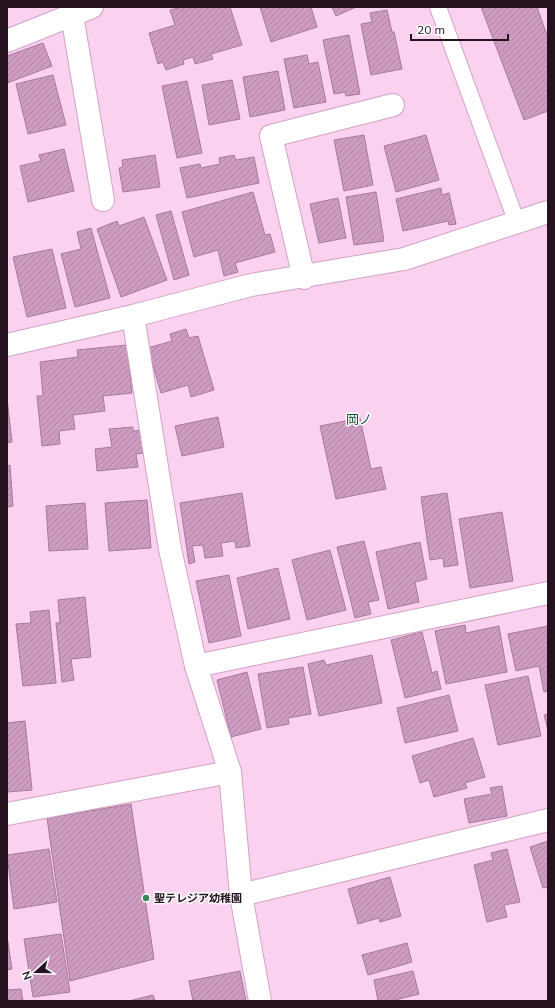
<svg xmlns="http://www.w3.org/2000/svg" width="555" height="1008" viewBox="0 0 555 1008" font-family="Mulish,'Noto Sans JP',sans-serif">
<defs>
<pattern id="building-hatch" width="6" height="6" patternUnits="userSpaceOnUse"><rect width="6" height="6" fill="#cd9cc0"/><path d="M-1 1l2-2M0 6l6-6M5 7l2-2" fill="none" stroke="#b085a5"/></pattern>
</defs>
<rect width="100%" height="100%" fill="#fad1ef"/>
<g fill="url(#building-hatch)" stroke="#a8799c">
<path d="M 182,7 L 230,7 L 242,45 L 211,54 L 213,59 L 195,64 L 193,57 L 183,60 L 184,64 L 166,70 L 163,62 L 158,64 L 149,33 L 175,25 L 170,10 Z"/>
<path d="M 260,7 L 311,7 L 317,27 L 271,42 Z"/>
<path d="M 332,7 L 356,7 L 336,16 Z"/>
<path d="M 481,7 L 537,7 L 548,38 L 548,111 L 524,120 Z"/>
<path d="M 387,10 L 392,32 L 394,32 L 402,69 L 371,75 L 361,24 L 372,22 L 370,13 Z"/>
<path d="M 349,35 L 360,94 L 346,96 L 345,92 L 334,94 L 323,40 Z"/>
<path d="M 43,43 L 52,66 L 7,83 L 7,56 Z"/>
<path d="M 307,55 L 309,64 L 318,62 L 326,102 L 294,108 L 284,59 Z"/>
<path d="M 278,71 L 285,110 L 250,117 L 243,77 Z"/>
<path d="M 53,75 L 66,125 L 28,134 L 16,84 Z"/>
<path d="M 232,80 L 240,119 L 209,125 L 202,85 Z"/>
<path d="M 187,81 L 202,153 L 177,158 L 162,86 Z"/>
<path d="M 364,135 L 373,185 L 344,191 L 334,140 Z"/>
<path d="M 426,135 L 439,180 L 396,192 L 384,146 Z"/>
<path d="M 64,149 L 74,191 L 28,202 L 20,166 L 41,161 L 39,155 Z"/>
<path d="M 155,155 L 160,187 L 123,192 L 119,168 L 123,167 L 122,160 Z"/>
<path d="M 234,155 L 236,160 L 254,157 L 259,183 L 187,198 L 180,168 L 200,164 L 201,168 L 220,164 L 219,158 Z"/>
<path d="M 441,188 L 442,195 L 449,193 L 456,224 L 449,225 L 448,221 L 403,231 L 396,199 Z"/>
<path d="M 253,192 L 265,235 L 270,234 L 275,252 L 235,263 L 238,272 L 224,276 L 218,250 L 194,257 L 182,212 Z"/>
<path d="M 376,192 L 384,241 L 354,245 L 346,197 Z"/>
<path d="M 338,198 L 346,238 L 319,243 L 310,204 Z"/>
<path d="M 171,211 L 189,275 L 174,280 L 156,215 Z"/>
<path d="M 144,217 L 167,280 L 121,297 L 97,229 L 117,221 L 119,226 Z"/>
<path d="M 91,228 L 110,298 L 75,307 L 61,254 L 81,249 L 77,232 Z"/>
<path d="M 52,249 L 66,308 L 27,317 L 13,257 Z"/>
<path d="M 186,329 L 189,338 L 198,336 L 214,390 L 191,397 L 188,385 L 161,393 L 148,348 L 172,341 L 170,334 Z"/>
<path d="M 127,345 L 132,393 L 103,396 L 105,411 L 73,415 L 75,429 L 59,431 L 60,444 L 42,446 L 37,396 L 43,396 L 40,362 L 78,357 L 77,350 Z"/>
<path d="M 7,398 L 12,442 L 7,443 Z"/>
<path d="M 218,417 L 224,447 L 182,456 L 175,426 Z"/>
<path d="M 360,418 L 371,469 L 381,467 L 386,489 L 336,499 L 320,426 Z"/>
<path d="M 133,427 L 133,431 L 142,430 L 144,453 L 136,454 L 138,467 L 97,471 L 95,449 L 112,447 L 109,429 Z"/>
<path d="M 10,465 L 13,506 L 7,507 L 7,466 Z"/>
<path d="M 242,493 L 250,546 L 236,548 L 235,541 L 221,543 L 223,556 L 205,558 L 203,545 L 192,546 L 195,562 L 189,564 L 180,503 Z"/>
<path d="M 447,493 L 458,565 L 444,567 L 443,558 L 430,560 L 421,497 Z"/>
<path d="M 147,500 L 151,548 L 109,551 L 105,503 Z"/>
<path d="M 85,503 L 88,549 L 49,551 L 46,506 Z"/>
<path d="M 502,512 L 513,581 L 470,588 L 459,519 Z"/>
<path d="M 364,541 L 379,600 L 368,602 L 371,614 L 355,618 L 337,547 Z"/>
<path d="M 420,542 L 427,579 L 415,582 L 419,602 L 388,609 L 376,552 Z"/>
<path d="M 330,550 L 346,610 L 307,620 L 292,560 Z"/>
<path d="M 278,568 L 290,619 L 248,629 L 237,578 Z"/>
<path d="M 229,575 L 241,636 L 209,643 L 196,581 Z"/>
<path d="M 85,597 L 91,657 L 71,659 L 74,680 L 62,682 L 56,623 L 60,623 L 58,600 Z"/>
<path d="M 49,610 L 56,683 L 23,686 L 16,624 L 31,623 L 30,612 Z"/>
<path d="M 465,625 L 466,633 L 499,626 L 507,672 L 446,684 L 435,631 Z"/>
<path d="M 548,626 L 548,691 L 544,692 L 539,666 L 516,671 L 508,634 Z"/>
<path d="M 422,632 L 432,673 L 437,671 L 441,689 L 405,698 L 391,640 Z"/>
<path d="M 372,655 L 382,703 L 319,716 L 308,664 L 324,660 L 326,665 Z"/>
<path d="M 303,667 L 311,714 L 288,718 L 289,724 L 267,728 L 258,674 Z"/>
<path d="M 247,672 L 261,729 L 231,737 L 217,680 Z"/>
<path d="M 528,676 L 541,736 L 498,745 L 485,685 Z"/>
<path d="M 449,695 L 458,731 L 405,743 L 397,708 Z"/>
<path d="M 548,714 L 548,730 L 544,715 Z"/>
<path d="M 25,721 L 32,790 L 7,792 L 7,723 Z"/>
<path d="M 473,738 L 485,777 L 465,783 L 467,788 L 434,797 L 429,780 L 420,783 L 412,756 Z"/>
<path d="M 502,786 L 507,816 L 469,823 L 464,799 L 492,794 L 490,788 Z"/>
<path d="M 131,804 L 154,959 L 70,981 L 47,818 Z"/>
<path d="M 548,841 L 548,887 L 543,888 L 530,847 Z"/>
<path d="M 49,849 L 57,902 L 14,909 L 7,855 Z"/>
<path d="M 507,849 L 520,902 L 504,905 L 507,917 L 487,922 L 474,865 L 493,860 L 491,853 Z"/>
<path d="M 390,877 L 401,916 L 380,922 L 379,918 L 358,924 L 348,889 Z"/>
<path d="M 61,934 L 70,992 L 33,997 L 24,939 Z"/>
<path d="M 7,936 L 12,969 L 7,970 Z"/>
<path d="M 407,943 L 412,962 L 368,975 L 362,955 Z"/>
<path d="M 240,971 L 246,1001 L 193,1001 L 189,981 Z"/>
<path d="M 413,971 L 419,994 L 391,1001 L 378,1001 L 374,980 Z"/>
<path d="M 7,983 L 8,990 L 21,989 L 23,1001 L 7,1001 Z"/>
<path d="M 153,995 L 155,1001 L 129,1001 Z"/>
</g>
<g fill="none" stroke-linecap="round" stroke-linejoin="round">
<defs>
<path id="service" d="M 438,7 L 517,223"/>
<g id="minor">
<path d="M 72,15 L 103,200"/>
<path d="M 7,41 L 92,7"/>
<path d="M 304,278 L 271,136 L 393,105"/>
<path d="M 133,316 L 170,549 L 196,666 L 230,772 L 241,895 L 260,1001"/>
<path d="M 7,345 L 133,316 L 251,285 L 404,259 L 548,212"/>
<path d="M 196,666 L 548,593"/>
<path d="M 7,814 L 230,772"/>
<path d="M 241,895 L 548,820"/>
</g>
</defs>
<use href="#service" stroke="#d3a2c5" stroke-width="18"/>
<use href="#minor" stroke="#d3a2c5" stroke-width="24"/>
<use href="#service" stroke="#fff" stroke-width="16"/>
<use href="#minor" stroke="#fff" stroke-width="22"/>
</g>
<circle fill="#36895b" stroke="#fff" stroke-width="1.5" cx="146" cy="898" r="4"/>
<g text-anchor="middle" dominant-baseline="central" stroke-width="3" stroke-linejoin="round" paint-order="stroke">
<g font-size="11" font-weight="bold" fill="#24121f" stroke="#fff" text-anchor="start">
<text x="154" y="898">聖テレジア幼稚園</text>
</g>
<g font-size="13" fill="#155031" stroke="#fff">
<text x="359" y="419">岡ノ</text>
</g>
</g>
<rect width="555" height="1008" fill="none" stroke="#24121f" stroke-width="16"/>
<g transform="translate(36 972) rotate(249)" stroke="#ffffff" stroke-width="3" paint-order="stroke">
<path d="M0-3L7 15L0 10L-7 15Z" fill="#24121f"/>
<text y="-6" font-size="11" font-weight="bold" text-anchor="middle" fill="#24121f">N</text>
</g>
<path d="M411 34v6h97v-6" fill="none" stroke="#24121f" stroke-width="2"/>
<text x="417" y="34" font-size="12" fill="#24121f" stroke="#ffffff" stroke-width="3" paint-order="stroke">20 m</text>
</svg>
